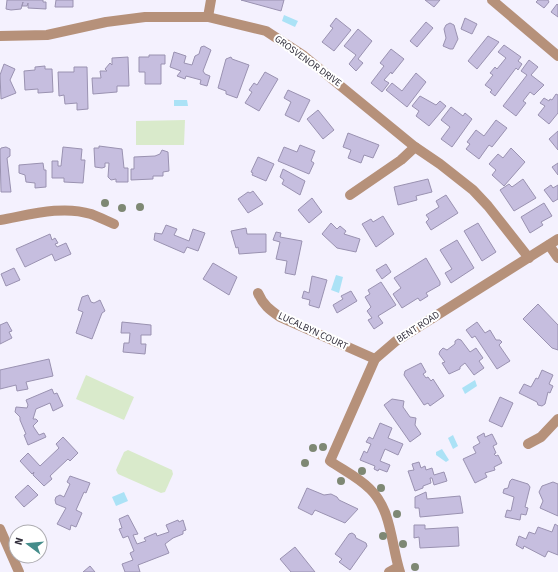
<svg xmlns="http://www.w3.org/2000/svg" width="558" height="572" viewBox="0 0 558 572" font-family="'Source Sans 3',sans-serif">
<rect width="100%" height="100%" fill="#f4f1fe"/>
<g fill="#d9eacb">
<path d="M 185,120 L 184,145 L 136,145 L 136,121 Z"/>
<path d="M 86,375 L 134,397 L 124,420 L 76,399 Z"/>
<path d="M 128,450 L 172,470 L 173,474 L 165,492 L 161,493 L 118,474 L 116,470 L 124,452 Z"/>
</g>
<g fill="#abe2f6">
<path d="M 284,15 L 298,21 L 295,27 L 282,21 Z"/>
<path d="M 174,100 L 187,100 L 188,106 L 174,106 Z"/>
<path d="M 336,275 L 343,277 L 339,293 L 331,290 Z"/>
<path d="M 475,380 L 477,386 L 465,394 L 462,388 Z"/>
<path d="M 453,435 L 458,446 L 453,449 L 448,438 Z"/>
<path d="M 442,449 L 449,460 L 446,462 L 436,455 L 436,452 Z"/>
<path d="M 124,492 L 128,501 L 116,506 L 112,497 Z"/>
</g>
<g fill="#c6bedf" stroke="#9a92b1">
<path d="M 7,0 L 43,0 L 43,2 L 46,2 L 46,9 L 28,8 L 28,3 L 27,6 L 22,6 L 23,2 L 21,9 L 11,10 L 6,9 Z"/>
<path d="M 56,0 L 73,0 L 73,7 L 55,7 Z"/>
<path d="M 241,0 L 284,0 L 281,11 Z"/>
<path d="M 425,0 L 440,0 L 434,7 Z"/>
<path d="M 538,0 L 548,0 L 549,2 L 544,8 L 536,2 Z"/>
<path d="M 557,4 L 558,5 L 558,17 L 551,12 Z"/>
<path d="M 336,18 L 351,30 L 334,51 L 322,42 L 333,28 L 330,26 Z"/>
<path d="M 465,18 L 477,24 L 472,34 L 461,29 Z"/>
<path d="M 426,22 L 433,28 L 417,47 L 410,41 Z"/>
<path d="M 450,23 L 454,25 L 458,39 L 453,49 L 450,49 L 443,46 L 446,38 L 444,29 L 446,25 Z"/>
<path d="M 358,29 L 372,41 L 358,59 L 363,63 L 356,71 L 349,64 L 356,55 L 344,46 Z"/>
<path d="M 488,36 L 499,42 L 477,69 L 468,61 Z"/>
<path d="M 504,45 L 521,57 L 518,61 L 522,64 L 518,70 L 516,68 L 495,96 L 490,92 L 492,90 L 485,85 L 493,75 L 490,73 L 495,67 L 497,69 L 506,58 L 498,52 Z"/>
<path d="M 204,46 L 211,50 L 203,71 L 205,74 L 210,76 L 207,86 L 200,84 L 201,80 L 186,76 L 185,79 L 177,76 L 181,71 L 170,67 L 174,52 L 186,56 L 184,63 L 192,65 L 195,56 L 199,54 L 201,47 Z"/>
<path d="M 391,49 L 404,59 L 392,74 L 391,72 L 384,80 L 389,83 L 382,92 L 371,83 L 384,66 L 380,63 Z"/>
<path d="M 149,55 L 165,55 L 165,64 L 161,64 L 161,84 L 145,84 L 145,72 L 139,72 L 139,57 L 149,57 Z"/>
<path d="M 128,57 L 129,86 L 117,86 L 117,92 L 93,94 L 92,78 L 101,78 L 100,71 L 107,71 L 105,69 L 110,63 L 112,65 L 112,58 Z"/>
<path d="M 231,57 L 232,59 L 249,65 L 237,98 L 226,94 L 226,91 L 218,88 L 226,59 Z"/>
<path d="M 529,60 L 538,67 L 531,75 L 544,85 L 534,95 L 530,92 L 523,101 L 526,103 L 516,116 L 503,106 L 527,75 L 521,71 Z"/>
<path d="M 4,64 L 15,69 L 10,80 L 16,93 L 1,99 L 0,75 Z"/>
<path d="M 45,66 L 45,69 L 52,69 L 53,92 L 38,93 L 38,89 L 25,90 L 24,71 L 35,70 L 35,67 Z"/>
<path d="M 74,67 L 87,67 L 88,109 L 77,110 L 77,103 L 65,104 L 64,95 L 59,96 L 58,72 L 74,72 Z"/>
<path d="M 265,72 L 278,79 L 259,111 L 245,103 L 252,92 L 249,90 L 254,83 L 257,85 Z"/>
<path d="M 416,73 L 426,82 L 407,107 L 386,90 L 392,83 L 402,91 Z"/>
<path d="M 288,90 L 310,100 L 299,122 L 285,115 L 291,102 L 284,98 Z"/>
<path d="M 556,94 L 558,95 L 558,113 L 549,124 L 538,115 L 545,106 L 540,103 L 544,98 L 549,101 L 550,99 L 552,100 Z"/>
<path d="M 420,96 L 436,105 L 440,101 L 446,106 L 429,126 L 416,116 L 419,111 L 412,106 Z"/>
<path d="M 451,107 L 463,116 L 465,113 L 472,119 L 452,147 L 441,139 L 450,127 L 441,120 Z"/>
<path d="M 318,110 L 334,130 L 323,139 L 307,119 Z"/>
<path d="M 496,120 L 507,128 L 492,147 L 489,145 L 479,159 L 466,149 L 470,144 L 467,142 L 476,130 L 484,136 Z"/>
<path d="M 558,131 L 558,150 L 549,139 Z"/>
<path d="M 348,133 L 379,145 L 373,158 L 364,155 L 361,163 L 348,158 L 351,150 L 343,147 Z"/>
<path d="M 300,145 L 315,151 L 311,161 L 314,163 L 309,174 L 278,161 L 284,147 L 297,152 Z"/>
<path d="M 99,146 L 122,149 L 124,168 L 128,168 L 128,182 L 116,182 L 116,179 L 111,180 L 108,177 L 109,163 L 105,163 L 105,167 L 102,168 L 95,167 L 94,148 L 99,148 Z"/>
<path d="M 6,147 L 10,149 L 10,156 L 7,158 L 11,192 L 1,192 L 0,150 L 1,148 Z"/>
<path d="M 63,147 L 82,149 L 81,160 L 85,160 L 83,183 L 64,182 L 64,178 L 52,178 L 52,161 L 58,161 L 58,166 L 61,166 Z"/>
<path d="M 511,148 L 525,162 L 504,186 L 492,175 L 496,170 L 489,164 L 498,154 L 503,158 Z"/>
<path d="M 162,150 L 168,152 L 169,171 L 163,172 L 163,176 L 153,176 L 153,179 L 131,180 L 131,169 L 134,169 L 134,157 L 155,156 L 160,154 Z"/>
<path d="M 258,157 L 274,164 L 266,181 L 252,175 L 253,173 L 251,172 Z"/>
<path d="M 43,163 L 44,170 L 46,170 L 46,187 L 35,188 L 35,183 L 26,182 L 25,175 L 19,173 L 19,165 Z"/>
<path d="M 558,163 L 558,175 L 552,167 Z"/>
<path d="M 283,169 L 305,181 L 300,195 L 282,184 L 284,180 L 280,177 Z"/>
<path d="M 428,179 L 432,192 L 416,196 L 417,200 L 398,205 L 394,187 Z"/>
<path d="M 523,179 L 536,198 L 514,211 L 500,190 L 509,184 L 512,187 Z"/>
<path d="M 551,185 L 553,188 L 558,185 L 558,199 L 553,202 L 544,190 Z"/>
<path d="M 253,191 L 263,204 L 248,213 L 238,199 L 248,192 L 250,193 Z"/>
<path d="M 446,195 L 458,213 L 431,230 L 426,222 L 429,219 L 426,215 L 439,207 L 436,201 Z"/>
<path d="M 312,198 L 322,212 L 309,223 L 298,210 Z"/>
<path d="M 544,203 L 552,216 L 541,222 L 543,225 L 530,233 L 521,217 Z"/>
<path d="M 383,216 L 394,234 L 376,247 L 362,224 L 371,219 L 373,222 Z"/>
<path d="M 331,223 L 337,229 L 340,226 L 346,231 L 344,234 L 360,239 L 356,252 L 337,248 L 322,234 Z"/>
<path d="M 478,223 L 496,252 L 482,261 L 464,231 Z"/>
<path d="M 166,225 L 177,229 L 174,235 L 189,241 L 193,229 L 205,233 L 198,251 L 187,247 L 184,253 L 154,240 L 155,233 L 162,234 Z"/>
<path d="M 246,228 L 247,234 L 266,234 L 266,252 L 239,254 L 238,247 L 236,248 L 231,231 Z"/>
<path d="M 276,232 L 281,233 L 280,237 L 302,241 L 295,275 L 285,273 L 287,261 L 276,259 L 280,242 L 273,240 Z"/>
<path d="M 50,234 L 52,240 L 55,238 L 58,243 L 55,244 L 57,247 L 66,243 L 71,254 L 55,261 L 52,254 L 25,267 L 16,249 Z"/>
<path d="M 457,240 L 474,268 L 451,283 L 445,273 L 452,269 L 440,250 Z"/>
<path d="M 426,258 L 440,282 L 440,285 L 426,293 L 428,296 L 420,301 L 418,298 L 402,308 L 393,294 L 401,288 L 394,278 Z"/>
<path d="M 213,263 L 237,277 L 229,295 L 203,279 Z"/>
<path d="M 386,264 L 391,272 L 382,279 L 376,270 Z"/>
<path d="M 14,268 L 20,280 L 6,286 L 1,274 Z"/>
<path d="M 312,276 L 327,280 L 319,308 L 309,305 L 310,300 L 302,298 L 304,291 L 309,293 Z"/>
<path d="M 381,282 L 396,305 L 378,316 L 383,323 L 374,329 L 368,320 L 372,318 L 367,311 L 371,307 L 365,297 L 370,294 L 368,290 Z"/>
<path d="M 351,291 L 357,301 L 337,313 L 333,305 L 343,299 L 341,296 Z"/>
<path d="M 88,295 L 91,302 L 94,303 L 100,300 L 105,311 L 102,313 L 92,339 L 76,333 L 83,312 L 78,310 L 82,297 Z"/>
<path d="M 538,304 L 558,325 L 558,350 L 552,348 L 523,319 Z"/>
<path d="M 7,322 L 12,331 L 9,332 L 12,338 L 0,344 L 0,325 Z"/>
<path d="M 122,322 L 151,325 L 151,335 L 141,335 L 141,344 L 146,344 L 145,354 L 123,352 L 124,343 L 129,343 L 130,333 L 121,333 Z"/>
<path d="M 477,322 L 485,333 L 490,330 L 496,340 L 500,340 L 502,342 L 499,345 L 510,361 L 497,369 L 475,336 L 472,338 L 466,330 Z"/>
<path d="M 458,339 L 461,340 L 470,352 L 476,348 L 483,358 L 479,361 L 484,368 L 474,375 L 465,363 L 460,367 L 460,369 L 449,374 L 442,363 L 445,362 L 439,354 L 440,351 L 443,348 L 447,350 L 455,344 L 455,341 Z"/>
<path d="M 49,359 L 53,376 L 26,382 L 28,389 L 17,391 L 16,385 L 0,389 L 0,370 Z"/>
<path d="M 421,363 L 426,372 L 423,374 L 426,378 L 428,377 L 431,381 L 433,379 L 444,396 L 430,406 L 428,403 L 424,405 L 404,375 L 405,371 Z"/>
<path d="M 542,370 L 553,375 L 549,384 L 553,386 L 550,393 L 548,392 L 545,404 L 542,406 L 538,405 L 537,402 L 519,393 L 524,384 L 531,387 L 536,378 L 538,379 Z"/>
<path d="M 52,389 L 54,394 L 57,393 L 63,406 L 53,411 L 50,403 L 36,409 L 33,419 L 36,419 L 38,421 L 33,426 L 39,435 L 44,433 L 46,437 L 28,445 L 24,435 L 26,434 L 20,420 L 20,417 L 15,412 L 16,407 L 27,408 L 28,405 L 26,400 Z"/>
<path d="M 500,397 L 513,403 L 502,427 L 489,421 Z"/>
<path d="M 392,399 L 404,401 L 403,407 L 410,417 L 416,418 L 415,425 L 421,434 L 410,442 L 384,405 Z"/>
<path d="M 380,423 L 392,428 L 388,438 L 403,444 L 398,455 L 385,449 L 380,461 L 390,465 L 387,472 L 379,469 L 378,471 L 374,469 L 375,466 L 360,460 L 364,451 L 367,453 L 371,444 L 366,442 L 369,437 L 373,439 Z"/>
<path d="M 484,433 L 485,437 L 492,434 L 497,444 L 493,446 L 496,453 L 494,454 L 496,456 L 498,455 L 502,463 L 494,467 L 495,470 L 485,473 L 487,477 L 475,483 L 463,459 L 476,453 L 473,447 L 480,443 L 477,437 Z"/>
<path d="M 63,437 L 78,453 L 70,461 L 68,459 L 50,476 L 52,479 L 44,486 L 33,475 L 34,472 L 32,474 L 20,461 L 28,453 L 40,466 L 59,448 L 56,444 Z"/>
<path d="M 419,462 L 421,468 L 425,466 L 426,470 L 432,468 L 434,475 L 444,472 L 447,481 L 434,485 L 432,478 L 430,478 L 431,483 L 423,486 L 423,488 L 415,491 L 408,471 L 414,470 L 412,464 Z"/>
<path d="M 70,476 L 90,483 L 86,493 L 84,492 L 76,510 L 82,513 L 76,527 L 71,525 L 70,530 L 57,524 L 66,508 L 56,504 L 55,500 L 56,497 L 60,495 L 64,497 L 70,484 L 67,482 Z"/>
<path d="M 512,479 L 528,484 L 530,487 L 525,507 L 528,508 L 526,515 L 521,514 L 520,520 L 505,517 L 507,510 L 511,511 L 514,497 L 503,493 L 504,489 L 508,488 L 510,481 Z"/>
<path d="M 553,482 L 558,484 L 558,516 L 540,508 L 543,501 L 539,492 L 542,486 Z"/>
<path d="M 28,485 L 38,495 L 24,507 L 15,497 Z"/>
<path d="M 307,488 L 324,495 L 331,494 L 337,497 L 339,500 L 358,509 L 345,523 L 315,510 L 312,515 L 298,508 Z"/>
<path d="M 426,492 L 427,499 L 460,496 L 463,513 L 420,517 L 419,508 L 415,508 L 415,497 Z"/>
<path d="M 128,515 L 138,534 L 133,535 L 137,544 L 146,541 L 144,538 L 156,533 L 157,536 L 169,532 L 166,525 L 178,520 L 179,522 L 183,520 L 186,530 L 183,531 L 183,534 L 173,538 L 165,544 L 169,553 L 138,565 L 140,572 L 125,572 L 122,564 L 133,560 L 130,553 L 134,551 L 128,536 L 123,538 L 119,529 L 122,528 L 119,519 Z"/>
<path d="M 555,524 L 558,526 L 558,555 L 548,551 L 545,557 L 524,546 L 523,549 L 516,545 L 519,536 L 526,539 L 529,532 L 535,534 L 538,527 L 552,532 Z"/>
<path d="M 414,525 L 425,525 L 425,529 L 458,527 L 459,546 L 420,548 L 419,537 L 414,538 Z"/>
<path d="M 352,533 L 355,535 L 356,538 L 366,543 L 367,546 L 350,570 L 339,562 L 342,559 L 335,554 L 349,534 Z"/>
<path d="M 295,547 L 315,572 L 291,572 L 280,559 Z"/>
<path d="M 90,566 L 95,572 L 83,572 Z"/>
</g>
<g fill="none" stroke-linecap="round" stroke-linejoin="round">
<g stroke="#b6917a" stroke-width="10">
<path d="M 492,0 L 558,56"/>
<path d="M 208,17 L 211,0"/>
<path d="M 0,36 L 47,35 L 106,22 L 145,17 L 208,17 L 266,31 L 304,56 L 415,147 L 440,164 L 473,190 L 488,206 L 529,258"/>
<path d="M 350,195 L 401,160 L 415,147"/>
<path d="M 0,220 C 29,215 62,205 91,214 C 99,217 107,221 114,224"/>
<path d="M 549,245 L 558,258"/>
<path d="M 258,293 C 263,305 270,310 280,317 L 375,359"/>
<path d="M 528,444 L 541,437 L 558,419"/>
<path d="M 0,529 L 19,572"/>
<path d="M 389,572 L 398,567"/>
<path d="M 400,572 C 391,545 392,510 370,489 C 358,477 343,470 330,461 L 375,359 L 396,341 L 558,239"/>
</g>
</g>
<g fill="#7e8874">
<circle cx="105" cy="203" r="4"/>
<circle cx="140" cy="207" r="4"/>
<circle cx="122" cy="208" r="4"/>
<circle cx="323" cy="447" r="4"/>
<circle cx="313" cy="448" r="4"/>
<circle cx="305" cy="463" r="4"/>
<circle cx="362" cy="471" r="4"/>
<circle cx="341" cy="481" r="4"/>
<circle cx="381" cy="488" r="4"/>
<circle cx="397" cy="514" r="4"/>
<circle cx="383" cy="536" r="4"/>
<circle cx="403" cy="544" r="4"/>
<circle cx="415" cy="567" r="4"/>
</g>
<g text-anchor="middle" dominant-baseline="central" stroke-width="4" stroke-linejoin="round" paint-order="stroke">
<g font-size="10" fill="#33303d" stroke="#fff">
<text transform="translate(308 61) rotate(36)">GROSVENOR DRIVE</text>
<text transform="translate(418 327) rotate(-33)">BENT ROAD</text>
<text transform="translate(313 331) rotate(25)">LUCALBYN COURT</text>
</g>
</g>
<g transform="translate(28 544) rotate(286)"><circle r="19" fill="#ffffff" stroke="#adacb1"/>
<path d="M0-3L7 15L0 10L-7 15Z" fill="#458d8b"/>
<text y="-6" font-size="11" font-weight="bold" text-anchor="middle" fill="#33303d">N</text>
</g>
</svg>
